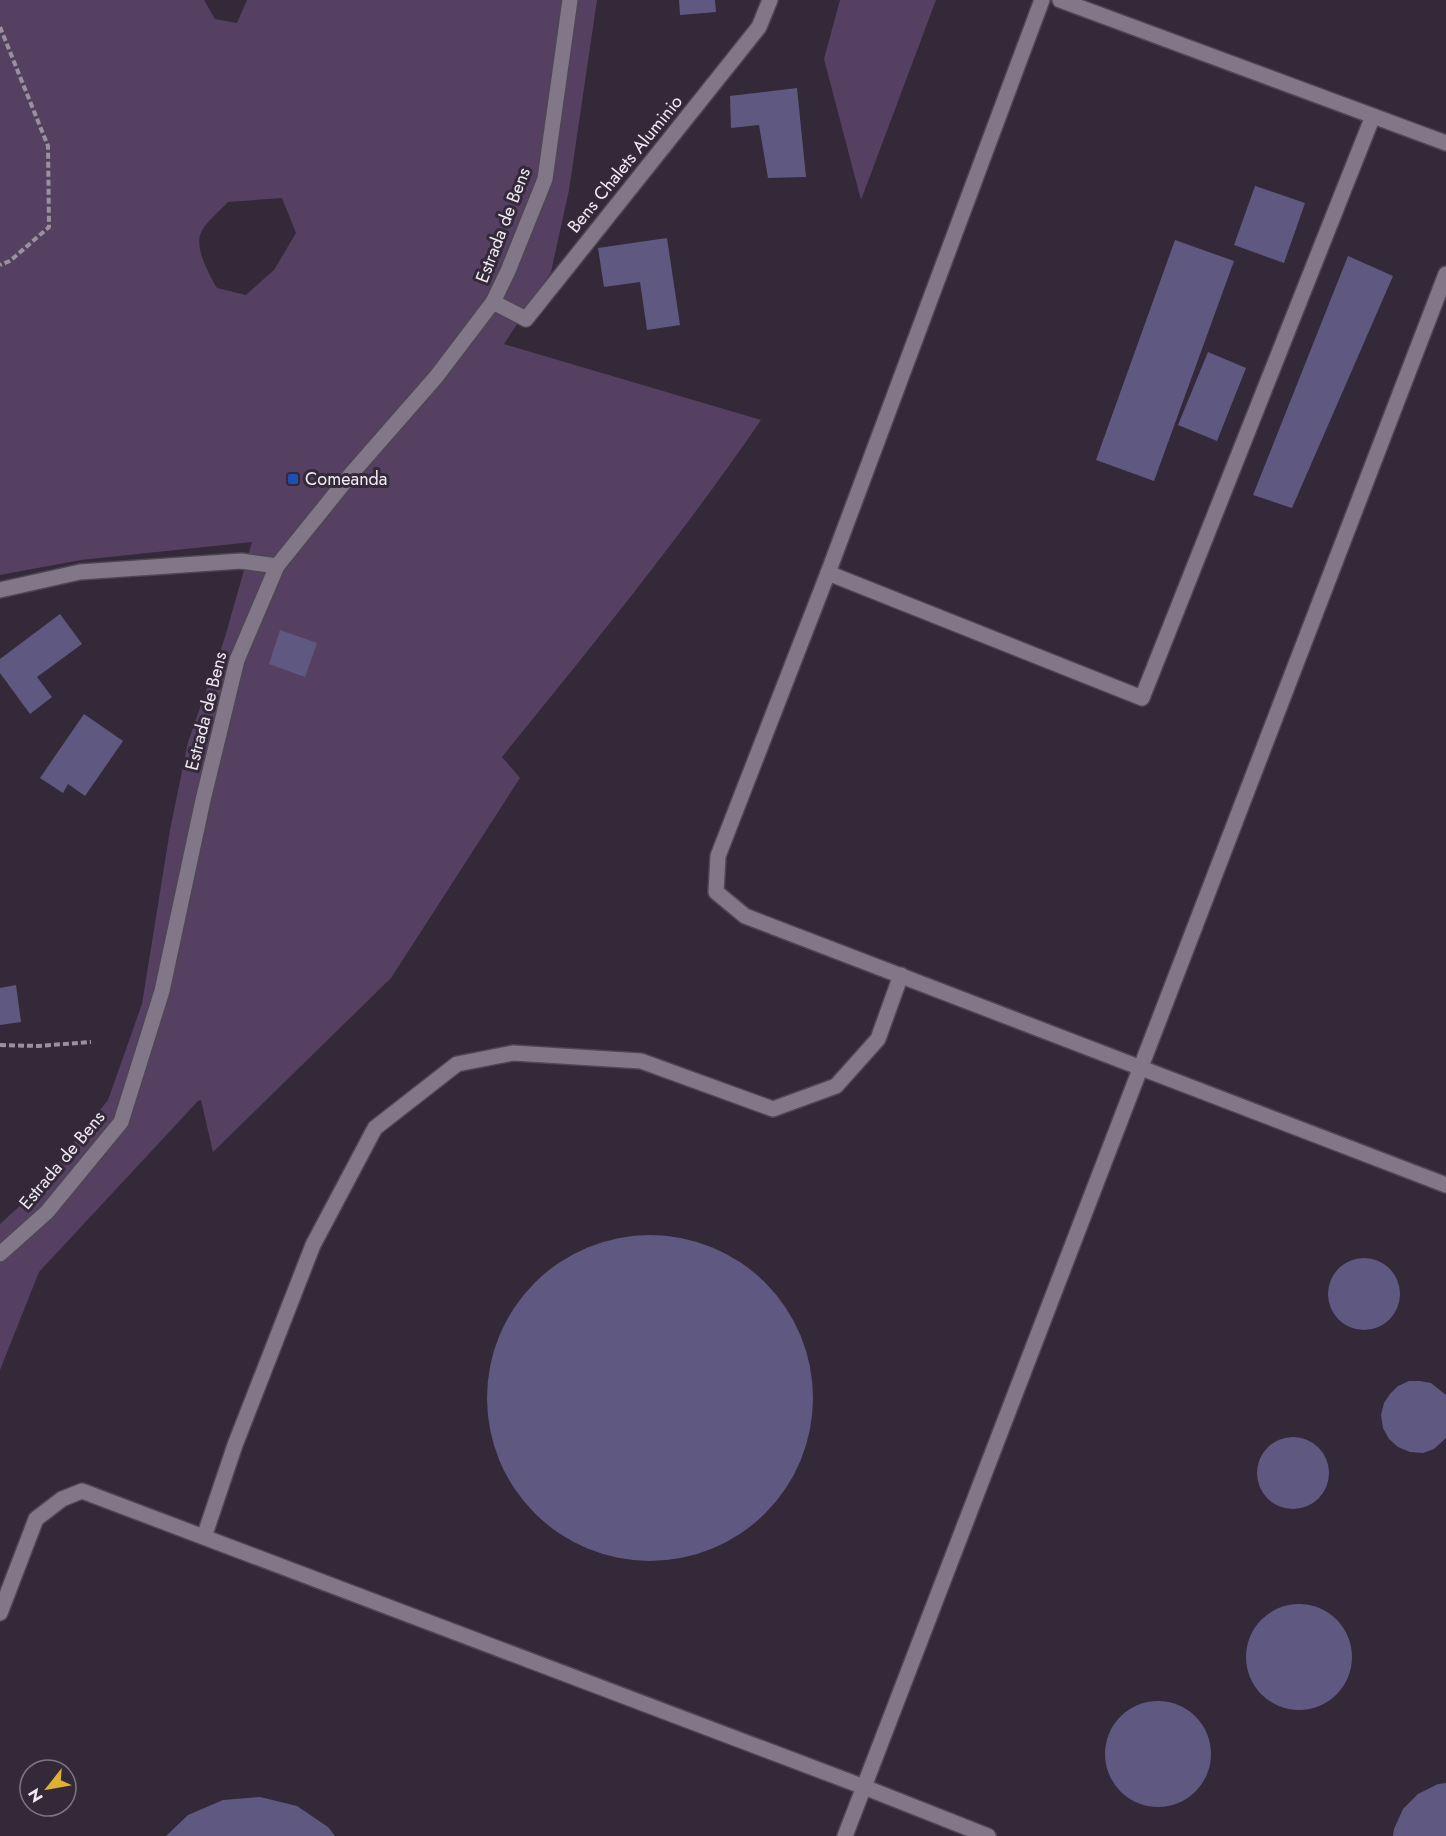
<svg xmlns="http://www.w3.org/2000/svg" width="1446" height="1836" viewBox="0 0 1446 1836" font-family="Jost,sans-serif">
<rect width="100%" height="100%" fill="#332939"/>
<g fill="#554062" fill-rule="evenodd">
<path d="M 0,0 L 204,0 L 215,19 L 237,23 L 247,0 L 597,0 L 569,190 L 551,272 L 504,344 L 761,420 C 681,537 591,647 502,757 L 520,778 L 391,978 L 213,1152 L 201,1100 L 198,1101 L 39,1272 L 0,1370 L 0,1224 L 33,1194 L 108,1100 L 142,1004 L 170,830 L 188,742 L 225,637 L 252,542 L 81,560 L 0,575 ZM 282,198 L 296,233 L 274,270 L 246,295 L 217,288 C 209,275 196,250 200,235 C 204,223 220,211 228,202 Z"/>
<path d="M 840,0 L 936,0 L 861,200 L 824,59 Z"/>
</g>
<g fill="#5f5981">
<path d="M 679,0 L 715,0 L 716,12 L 680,15 Z"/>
<path d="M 797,88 L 806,177 L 768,178 L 759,125 L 731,128 L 730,96 Z"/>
<path d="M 1255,186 L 1305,203 L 1284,263 L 1234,245 Z"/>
<path d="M 667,238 L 680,325 L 647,330 L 640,282 L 604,287 L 598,248 Z"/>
<path d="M 1175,240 L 1234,261 L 1154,481 L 1096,460 Z"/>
<path d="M 1348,256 L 1393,276 L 1292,508 L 1253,495 Z"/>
<path d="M 1208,352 L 1246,368 L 1217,441 L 1178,425 Z"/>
<path d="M 60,614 L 82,644 L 37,677 L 52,697 L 30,714 L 0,673 L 0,659 Z"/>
<path d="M 280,630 L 317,643 L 305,677 L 269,664 Z"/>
<path d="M 84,714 L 123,741 L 85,796 L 68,784 L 63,793 L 40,778 Z"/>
<path d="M 16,985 L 21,1022 L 0,1025 L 0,988 Z"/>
<circle cx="650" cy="1398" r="163"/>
<circle cx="1364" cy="1294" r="36"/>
<path d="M 1409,1381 L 1420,1381 L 1431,1383 L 1446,1395 L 1446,1438 L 1434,1449 L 1423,1453 L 1410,1452 L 1398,1447 L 1389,1439 L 1383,1428 L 1381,1415 L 1384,1403 L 1390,1394 L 1398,1386 Z"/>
<circle cx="1293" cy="1473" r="36"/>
<circle cx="1299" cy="1657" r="53"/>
<circle cx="1158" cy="1754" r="53"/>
<path d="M 1446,1783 L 1446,1836 L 1393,1836 L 1394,1829 L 1403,1809 L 1418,1794 L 1438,1784 Z"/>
<path d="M 260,1797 L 297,1806 L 328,1827 L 335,1836 L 166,1836 L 188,1815 L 223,1800 Z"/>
</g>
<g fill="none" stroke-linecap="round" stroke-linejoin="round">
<defs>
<g id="minor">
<path d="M 1042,0 L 828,573 L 718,856 L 716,892 L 745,916 L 1446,1185"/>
<path d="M 1060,0 L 1446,143"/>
<path d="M 493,302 L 526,319 L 759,27 L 770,0"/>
<path d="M 828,573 L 1142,698 L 1373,116"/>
<path d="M 0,590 L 80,572 L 241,561 L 277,566"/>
<path d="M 0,1254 L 47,1212 L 121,1122 L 162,991 L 203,800 L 237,660 L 277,566 L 352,473 L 436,377 L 493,302 L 508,271 L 545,179 L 570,0"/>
<path d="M 204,1537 L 235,1445 L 313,1245 L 375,1128 L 457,1064 L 513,1053 L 641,1061 L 773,1109 L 836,1086 L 878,1039 L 901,975"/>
<path d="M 0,1613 L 36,1519 L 62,1499 L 82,1491 L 864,1787 L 988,1836"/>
<path d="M 845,1836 L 1446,274"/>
</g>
</defs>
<use href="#minor" stroke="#4d4653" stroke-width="18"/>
<g stroke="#99929e" stroke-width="4" stroke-dasharray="6 3" stroke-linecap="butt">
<path d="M 0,27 L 48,146 L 49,227 L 10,261 L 0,265"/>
<path d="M 0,1045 L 38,1046 L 91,1042"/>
</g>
<use href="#minor" stroke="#827789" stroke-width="15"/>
</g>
<rect fill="#1a4fb4" stroke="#332939" stroke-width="2" x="287" y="473" width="12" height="12" rx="3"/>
<g text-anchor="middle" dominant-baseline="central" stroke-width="6" stroke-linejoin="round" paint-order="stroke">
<g font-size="18" fill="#f0eaf4" stroke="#332939">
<text transform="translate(625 164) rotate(-51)">Bens Chalets Aluminio</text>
<text transform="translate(503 225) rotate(-69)">Estrada de Bens</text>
<text transform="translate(206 711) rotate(-76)">Estrada de Bens</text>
<text transform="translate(62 1160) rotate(-50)">Estrada de Bens</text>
</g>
<g font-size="18" fill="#f0eaf4" stroke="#332939" text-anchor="start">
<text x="305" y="479">Comeanda</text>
</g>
</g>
<g transform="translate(48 1788) rotate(239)"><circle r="28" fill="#332939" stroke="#7f7684" stroke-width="1.5"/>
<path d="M0-4.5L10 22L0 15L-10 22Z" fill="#deb133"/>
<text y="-9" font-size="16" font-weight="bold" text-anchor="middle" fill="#f0eaf4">N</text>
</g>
</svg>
